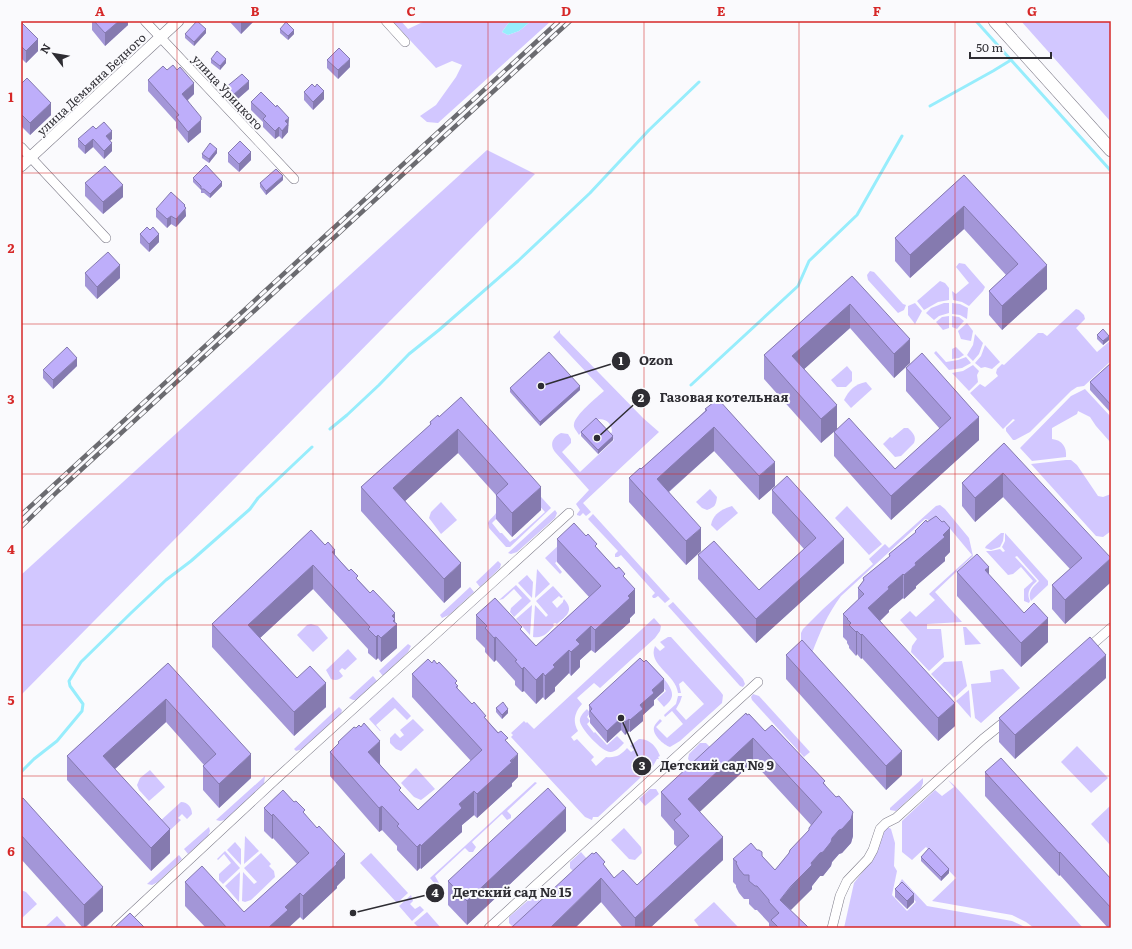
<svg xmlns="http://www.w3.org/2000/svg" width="1132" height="949" viewBox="0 0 1132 949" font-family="Literata,serif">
<rect width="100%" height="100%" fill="#fafafd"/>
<g fill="#d2c7ff">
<path d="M 392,21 L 401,21 L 408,29 L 425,21 L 510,21 L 502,32 L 508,35 L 519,31 L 531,21 L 551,21 L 438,123 L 427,122 L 420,116 L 436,105 L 456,77 L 462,65 L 452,61 L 436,68 Z"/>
<path d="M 1021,21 L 1111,21 L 1111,122 Z"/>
<path d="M 487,150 L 535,174 L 21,695 L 21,575 Z"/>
<path d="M 959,263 L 965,264 L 985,287 L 983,291 L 969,306 L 962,302 L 953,300 L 952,291 L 956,294 L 969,283 L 956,267 Z"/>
<path d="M 870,271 L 874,272 L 903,304 L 906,305 L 904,310 L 898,313 L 868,280 L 867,275 Z"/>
<path d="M 940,281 L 945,283 L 949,288 L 949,300 L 938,302 L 924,310 L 917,301 Z"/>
<path d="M 915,303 L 922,311 L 915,324 L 908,315 L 908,306 Z"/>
<path d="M 944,303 L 949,303 L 949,313 L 939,316 L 934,320 L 926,313 L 931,308 Z"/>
<path d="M 952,303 L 960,304 L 968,308 L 967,319 L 960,315 L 952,314 Z"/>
<path d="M 1076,309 L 1079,310 L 1084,315 L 1085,319 L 1076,328 L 1097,352 L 1111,340 L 1111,361 L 1084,386 L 1077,387 L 1071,391 L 1030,432 L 1015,440 L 1013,440 L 1006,431 L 1006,428 L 1015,420 L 1013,419 L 1003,429 L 970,393 L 980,384 L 985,387 L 998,376 L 996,373 L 997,369 L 1002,364 L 1004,365 L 1038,333 L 1043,333 L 1047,336 Z"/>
<path d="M 949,316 L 949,328 L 943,330 L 936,322 L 942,317 Z"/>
<path d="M 952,316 L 959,317 L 964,321 L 957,329 L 952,327 Z"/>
<path d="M 967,323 L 973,331 L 971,341 L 961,339 L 958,331 Z"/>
<path d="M 560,330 L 560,333 L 643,418 L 659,432 L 583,503 L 591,512 L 586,516 L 583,513 L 580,516 L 577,515 L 577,514 L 580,510 L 576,504 L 589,490 L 555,452 C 549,444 553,437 561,433 L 568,434 L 571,439 L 571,443 L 562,452 L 580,472 L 614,440 L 609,435 L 612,432 C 612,422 603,416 594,421 C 589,423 583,431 579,435 C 577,431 573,428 574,424 C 575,415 597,397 604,391 L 553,337 Z"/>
<path d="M 975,334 L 983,343 L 979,354 L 973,361 L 967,355 L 973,345 Z"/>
<path d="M 985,345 L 1000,362 L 992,369 L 985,367 L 981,368 L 975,363 L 981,356 Z"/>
<path d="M 956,347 L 964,355 L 959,358 L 952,359 L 952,349 Z"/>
<path d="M 936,351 L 946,362 L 958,360 L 966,357 L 971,363 L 962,368 L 949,370 L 934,353 Z"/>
<path d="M 973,365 L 979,371 L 977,375 L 978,382 L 969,391 L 952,373 L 963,371 Z"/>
<path d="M 847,366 L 852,372 L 852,381 L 846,387 L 837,387 L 831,380 Z"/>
<path d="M 866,382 L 872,389 L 851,408 L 844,400 C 849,390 855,384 866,382 Z"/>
<path d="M 1085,389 L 1111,417 L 1111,443 L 1096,426 L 1090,417 L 1078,411 L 1077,414 L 1052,428 L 1052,439 C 1062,440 1067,447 1066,457 L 1032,461 L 1020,448 L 1071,396 Z"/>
<path d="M 462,409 L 551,508 L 510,547 L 506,547 L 489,528 L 488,523 C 490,518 494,517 496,513 L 501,514 L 492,523 L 500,533 L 502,533 L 510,542 L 514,539 L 515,539 L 545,512 L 515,479 Z"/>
<path d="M 904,428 L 908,428 C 912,432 917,436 914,443 L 901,456 L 895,457 L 883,444 L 890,437 L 892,438 Z"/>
<path d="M 1066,460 L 1071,460 L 1077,465 L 1098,496 L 1103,497 L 1111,494 L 1111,531 L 1103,537 L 1096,536 L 1031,464 Z"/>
<path d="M 710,489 L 717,497 C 716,505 715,507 707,510 L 702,508 L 696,502 Z"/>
<path d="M 441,502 L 457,520 L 441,534 L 429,518 L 431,512 Z"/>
<path d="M 940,505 L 945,509 L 969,538 L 973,556 L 935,592 L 962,622 L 927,624 L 927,629 L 941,629 L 944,657 L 929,671 L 911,652 L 912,646 L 917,639 L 900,620 L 910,611 L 916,617 L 935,600 L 929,594 L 972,555 L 947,525 L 925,519 L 841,596 C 827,615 820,632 812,653 L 801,643 L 801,633 L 803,629 L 823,609 L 873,564 L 869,559 L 885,544 L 889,548 L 936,506 Z"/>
<path d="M 732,506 L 738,513 L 717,531 L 711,525 C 713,514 722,509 732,506 Z"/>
<path d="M 847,506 L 882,544 L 869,555 L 835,518 Z"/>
<path d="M 555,510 L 557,513 L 555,518 L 517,552 L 511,554 L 508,553 Z"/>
<path d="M 593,514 L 670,599 L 665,603 L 658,596 L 655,598 L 653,598 L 652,596 L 655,593 L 621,555 L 618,557 L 615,557 L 615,554 L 618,551 L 588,519 Z"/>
<path d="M 574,531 L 575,545 L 555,563 L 562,572 L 560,574 L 545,558 Z"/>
<path d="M 1001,533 L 1004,533 L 1003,541 L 1000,547 L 991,550 L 985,548 L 986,546 Z"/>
<path d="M 1005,533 L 1048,581 L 1048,585 L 1031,601 C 1027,592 1033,587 1039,581 L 1017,556 L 1015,557 L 1037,581 C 1030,587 1026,593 1030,601 L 1029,603 L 1024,601 L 1024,589 L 1033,581 L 1021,567 L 1013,574 L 1008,575 L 986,551 L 991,551 L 1000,549 L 1003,552 L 1005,551 L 1002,547 L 1005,541 Z"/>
<path d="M 498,561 L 501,564 L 500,568 L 480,587 L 476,582 Z"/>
<path d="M 537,569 L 550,584 L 535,598 Z"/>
<path d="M 527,575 L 533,582 L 532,598 L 518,583 Z"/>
<path d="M 516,585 L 531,601 L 514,617 L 510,612 L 511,608 L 522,598 L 514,589 L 503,599 L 499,600 Z"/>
<path d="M 553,586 L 563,597 L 561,598 L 559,596 L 552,602 L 557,608 L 563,602 L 563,601 L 564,599 C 575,611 566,616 557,624 L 555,623 L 553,624 L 554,626 C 548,632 543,639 533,637 L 535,605 L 546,617 L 548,615 L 536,601 Z"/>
<path d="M 470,587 L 474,592 L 449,615 L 442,618 L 440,615 Z"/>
<path d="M 673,602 L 743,679 L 745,684 L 743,687 L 740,686 L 668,606 Z"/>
<path d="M 532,605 L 530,635 L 516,619 Z"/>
<path d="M 654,618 L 661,626 L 660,631 L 655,638 L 600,688 L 594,683 L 577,698 L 582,704 C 575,712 572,721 578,731 L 571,737 L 574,741 L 577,739 L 594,757 L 591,760 L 596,766 L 606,757 C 616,758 621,755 627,748 L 631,752 L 634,750 L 630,746 L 639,739 C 649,738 657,747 660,756 L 658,757 L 659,759 L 657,759 L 653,766 L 598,817 L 593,817 L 592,820 L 585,817 L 511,737 L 513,735 L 511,733 L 524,721 L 526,723 L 527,722 L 534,729 Z"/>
<path d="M 311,624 L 318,626 L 328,638 L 313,652 L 297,635 L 307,625 Z"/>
<path d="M 963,627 L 966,627 L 981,644 L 965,645 Z"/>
<path d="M 668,637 L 671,637 L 720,691 L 723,695 L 722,703 L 680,741 L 670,747 C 664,745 652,735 654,727 C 655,724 658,721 660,719 L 662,721 L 656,727 L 667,738 L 683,724 L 672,711 L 665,717 L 664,715 L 676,704 L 678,696 L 682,696 L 680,702 L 676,709 L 686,720 L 704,704 L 683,681 L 679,684 L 681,693 L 678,693 C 676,674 647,665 655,646 L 660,651 L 665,647 L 660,642 Z"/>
<path d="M 408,644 L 411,646 L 408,652 L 383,676 L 379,671 Z"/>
<path d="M 348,649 L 357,659 L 345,670 L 342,668 L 339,671 L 343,676 C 339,680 336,681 331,679 L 326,670 Z"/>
<path d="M 962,661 L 967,686 L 954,698 L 931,674 L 944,662 Z"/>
<path d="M 650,664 C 657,671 674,687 672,696 C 671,701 667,704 664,707 L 657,699 L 666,691 L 655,679 Z"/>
<path d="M 1003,669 L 1020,688 L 981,723 L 975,718 L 971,684 L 991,682 L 990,671 Z"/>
<path d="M 373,676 L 377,681 L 356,700 L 353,700 L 349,698 Z"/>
<path d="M 969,690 L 971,718 L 956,701 Z"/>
<path d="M 753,694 L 759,696 L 810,752 L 804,757 L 752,700 L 751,697 Z"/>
<path d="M 393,697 L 411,716 L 407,720 L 395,708 L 376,725 L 381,731 L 380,731 L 369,719 Z"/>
<path d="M 339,707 L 342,710 L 341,714 L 303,749 L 296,751 L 294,749 Z"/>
<path d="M 587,709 L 590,713 L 587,717 L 590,721 L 587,724 L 594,733 L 595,732 L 607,745 L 617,736 L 624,743 C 620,747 617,751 611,752 C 603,753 582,730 580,722 C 579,717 583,713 587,709 Z"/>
<path d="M 413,719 L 424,730 L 401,751 L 396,749 L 390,743 L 390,738 L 395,733 L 400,738 L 404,735 L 400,730 Z"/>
<path d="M 700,743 L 706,743 L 710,747 L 692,764 L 688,759 L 689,754 Z"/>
<path d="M 1077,746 L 1108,778 L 1091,793 L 1061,762 Z"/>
<path d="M 416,768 L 435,789 L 425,797 L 421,800 L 414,797 L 401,783 Z"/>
<path d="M 150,770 L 165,787 L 149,801 L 139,790 L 137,785 L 140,778 Z"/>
<path d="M 265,776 L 264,784 L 225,820 L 220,821 L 216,820 Z"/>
<path d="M 923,778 L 923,783 L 921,788 L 896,811 L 890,810 L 890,808 Z"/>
<path d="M 948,780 L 954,785 L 1083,928 L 1034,928 L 1026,922 L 1012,915 L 932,901 L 956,878 L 926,847 L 912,860 L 902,852 L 902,821 L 935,790 L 942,796 L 954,787 Z"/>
<path d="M 535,782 L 537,783 L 507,811 L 511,815 L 511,818 L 507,820 L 502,814 L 472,842 L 476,847 L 473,852 L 469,852 L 465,848 L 435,876 L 439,883 L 435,884 L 430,878 Z"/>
<path d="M 650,789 L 656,789 L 659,794 L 645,806 L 639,799 Z"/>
<path d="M 181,802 C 188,802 192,808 192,814 L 187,819 L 182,814 L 178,818 L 181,820 L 168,832 L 159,822 Z"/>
<path d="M 1111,805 L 1111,846 L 1091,824 Z"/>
<path d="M 209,827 L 210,831 L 208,836 L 188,854 L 184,849 Z"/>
<path d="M 888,827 L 891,829 L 895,843 L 894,866 L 897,871 L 892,895 L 907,911 L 916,902 L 899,884 L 902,879 L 927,906 L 1012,921 L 1027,928 L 844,928 L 854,883 L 873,858 L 885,829 Z"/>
<path d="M 624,828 L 641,847 L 642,853 L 635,860 L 629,859 L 611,840 Z"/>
<path d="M 245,836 L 259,851 L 244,864 Z"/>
<path d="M 235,842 L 241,849 L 241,865 L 227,850 Z"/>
<path d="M 225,851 L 240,868 L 223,884 L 219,880 L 219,874 L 231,863 L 224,854 L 218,860 L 217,859 Z"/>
<path d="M 581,852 L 587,859 L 574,872 L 570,868 L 570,862 Z"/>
<path d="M 261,853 L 271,864 L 269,866 L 274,871 L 275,877 L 251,900 L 245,902 L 242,901 L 243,872 L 254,884 L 257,882 L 244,868 Z"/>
<path d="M 371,853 L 408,893 L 397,903 L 360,863 Z"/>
<path d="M 179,855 L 182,859 L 158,882 L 152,885 L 147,884 Z"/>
<path d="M 240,872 L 239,902 L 225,886 Z"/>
<path d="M 21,890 L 26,892 L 37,904 L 22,918 Z"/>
<path d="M 411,895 L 413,901 L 410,904 L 415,909 L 420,906 L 424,910 L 412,921 L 399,906 Z"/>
<path d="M 532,897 L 537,898 L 541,902 L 513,927 L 509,923 L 509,917 Z"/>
<path d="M 714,902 L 739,928 L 700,928 L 694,920 Z"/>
<path d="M 427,912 L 441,928 L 419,928 L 414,923 Z"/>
<path d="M 57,916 L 66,926 L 64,928 L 44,928 Z"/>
</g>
<path fill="#97edfc" d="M 510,21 L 531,21 L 519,31 L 508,35 L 502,32 Z"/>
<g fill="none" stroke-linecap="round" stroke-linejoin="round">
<g stroke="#97edfc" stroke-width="3">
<path d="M 976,21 L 1111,171"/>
<path d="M 930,106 L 993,71 L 1011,60"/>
<path d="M 691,385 L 798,286 L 809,261 L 857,215 L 902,136"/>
<path d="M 330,429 L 347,415 L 379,385 L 409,354 L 439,330 L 518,261 L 590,193 L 649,130 L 699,82"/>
<path d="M 21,772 L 34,759 L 57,741 L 82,711 L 83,704 L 70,686 L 69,681 L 81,662 L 131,613 L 166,580 L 191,561 L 250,509 L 258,498 L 312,447"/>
</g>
<defs>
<g id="minor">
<path d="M 145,21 L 294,179"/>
<path d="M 386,21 L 405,42"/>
<path d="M 21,147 L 106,238"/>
<path d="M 1087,649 L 1111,628"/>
<path d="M 116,928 L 276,779 L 569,513"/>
<path d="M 489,928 L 758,682"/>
<path d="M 832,928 L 840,896 L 847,881 L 868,859 L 873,850 L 880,829 L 886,823 L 896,818 L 983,739 L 1008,719"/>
</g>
<path id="tertiary" d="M 21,166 L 178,21"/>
<path id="secondary" d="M 995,21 L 1111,150"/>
</defs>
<use href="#minor" stroke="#7f7d8a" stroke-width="10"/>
<use href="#tertiary" stroke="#7f7d8a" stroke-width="12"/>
<use href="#secondary" stroke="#7f7d8a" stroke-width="14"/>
<use href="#minor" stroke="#fff" stroke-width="9"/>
<use href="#tertiary" stroke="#fff" stroke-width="11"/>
<use href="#secondary" stroke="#fff" stroke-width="13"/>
<defs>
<g id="rail">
<path d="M 21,515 L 559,21"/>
<path d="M 21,527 L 58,491 L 570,21"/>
</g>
</defs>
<use href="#rail" stroke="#6b6b70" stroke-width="4.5"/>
<use href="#rail" stroke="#fafafd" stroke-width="3" stroke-dasharray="9" stroke-linecap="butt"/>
</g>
<g fill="#a396d7">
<path d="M 92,21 L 128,21 L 128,25 L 105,46 L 92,30 Z"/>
<path d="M 229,21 L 254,21 L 241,34 Z"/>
<path d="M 21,22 L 38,51 L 26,63 L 21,58 Z"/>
<path d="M 280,29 L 294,34 L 288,40 L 280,33 Z"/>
<path d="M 206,33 L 194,46 L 185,38 L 185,34 Z"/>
<path d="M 211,59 L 226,63 L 220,70 L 211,63 Z"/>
<path d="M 327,60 L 350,67 L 338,79 L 327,68 Z"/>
<path d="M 167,70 L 194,94 L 188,100 L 201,132 L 188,143 L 176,128 L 176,122 L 148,91 L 148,80 Z"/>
<path d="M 21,84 L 51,115 L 30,135 L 21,126 Z"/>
<path d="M 225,88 L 249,89 L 232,104 L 225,96 Z"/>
<path d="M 304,92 L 324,99 L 313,110 L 304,100 Z"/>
<path d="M 251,102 L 289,126 L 288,126 L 288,132 L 282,139 L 279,136 L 275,139 L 263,127 L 263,122 L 251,110 Z"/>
<path d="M 96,129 L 112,139 L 110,140 L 112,151 L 104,159 L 93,147 L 85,154 L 78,147 L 78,139 Z"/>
<path d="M 217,153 L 209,163 L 202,158 L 202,154 Z"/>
<path d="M 228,153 L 251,160 L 239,172 L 228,162 Z"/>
<path d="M 964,175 L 1047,289 L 1002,330 L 989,315 L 989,291 L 1006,275 L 964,229 L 910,278 L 895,261 L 895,238 Z"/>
<path d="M 193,178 L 222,186 L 210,198 L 204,193 L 201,193 L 201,190 L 193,182 Z"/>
<path d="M 283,180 L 266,195 L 260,187 L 260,183 Z"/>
<path d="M 85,183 L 123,197 L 103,214 L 85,196 Z"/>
<path d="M 185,207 L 186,216 L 176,227 L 171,224 L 167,228 L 156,217 L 156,209 Z"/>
<path d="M 140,234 L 159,242 L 149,252 L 140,243 Z"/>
<path d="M 85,273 L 120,278 L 97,299 L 85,286 Z"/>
<path d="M 852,276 L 910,363 L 894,378 L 850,328 L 804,369 L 837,429 L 821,443 L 764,379 L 764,355 Z"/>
<path d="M 1097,335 L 1109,340 L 1103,345 L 1097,339 Z"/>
<path d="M 1111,363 L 1111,413 L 1090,390 L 1090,382 Z"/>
<path d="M 77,366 L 53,389 L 43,378 L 43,370 Z"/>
<path d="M 906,368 L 979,440 L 891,520 L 834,456 L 834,432 L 895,469 L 940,429 L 906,391 Z"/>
<path d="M 510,388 L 580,390 L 540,426 L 510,392 Z"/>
<path d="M 461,397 L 541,510 L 512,537 L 496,519 L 496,495 L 458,453 L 405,501 L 461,587 L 444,603 L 361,511 L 361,487 L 430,425 L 430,422 L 439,417 Z"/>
<path d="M 705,409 L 775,486 L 759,500 L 714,451 L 669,492 L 701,551 L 686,565 L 629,502 L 629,478 L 641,469 L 705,411 Z"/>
<path d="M 581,432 L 613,440 L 598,454 L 581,436 Z"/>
<path d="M 1004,443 L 1111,582 L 1065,624 L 1052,609 L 1052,585 L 1070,569 L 1003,497 L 975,522 L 962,506 L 962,483 Z"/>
<path d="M 772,490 L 844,563 L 756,643 L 698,579 L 698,555 L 759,590 L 804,549 L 772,513 Z"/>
<path d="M 311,530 L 395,619 L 397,648 L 381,662 L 378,658 L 376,660 L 368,653 L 368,649 L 313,589 L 260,638 L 297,678 L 326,707 L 294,736 L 212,647 L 212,624 Z"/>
<path d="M 915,531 L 950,552 L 945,557 L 945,561 L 916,586 L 916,588 L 904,599 L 903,598 L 889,610 L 889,612 L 880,621 L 955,726 L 938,741 L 862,658 L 861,659 L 857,654 L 856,656 L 849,648 L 849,646 L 847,643 L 847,641 L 843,637 L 843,614 L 858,600 L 858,588 L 863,582 L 863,578 L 889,557 L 889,554 L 915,533 Z"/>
<path d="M 557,539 L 597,548 L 625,579 L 635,613 L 630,618 L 630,622 L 595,653 L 591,650 L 580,660 L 580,667 L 571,676 L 569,673 L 555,687 L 555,691 L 545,700 L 543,697 L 536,704 L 524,691 L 522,692 L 515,685 L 515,681 L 496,660 L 494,662 L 485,652 L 485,648 L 476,639 L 476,615 L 522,631 L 536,646 L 589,597 L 557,562 Z"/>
<path d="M 957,572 L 989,575 L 1048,642 L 1021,667 L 957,596 Z"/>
<path d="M 786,655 L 902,775 L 886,790 L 786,679 Z"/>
<path d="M 168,663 L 251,778 L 219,808 L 203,790 L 203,766 L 204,765 L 166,722 L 115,769 L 170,853 L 151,871 L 67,780 L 67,756 Z"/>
<path d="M 432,663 L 457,685 L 458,689 L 508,743 L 518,777 L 512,783 L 512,786 L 477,818 L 474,815 L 462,825 L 462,832 L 421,869 L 420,868 L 417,871 L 397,850 L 397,846 L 382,830 L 379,832 L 330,776 L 330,752 L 338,745 L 338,742 L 380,764 L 401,792 L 418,810 L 471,761 L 412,697 L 412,674 Z"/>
<path d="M 1106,678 L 1015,759 L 999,742 L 999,718 Z"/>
<path d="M 664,691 L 654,700 L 654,705 L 643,715 L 643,721 L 630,732 L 629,731 L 625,735 L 621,730 L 607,743 L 590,723 L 590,718 L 589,717 L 589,705 Z"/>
<path d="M 496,708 L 508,713 L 502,719 L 496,712 Z"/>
<path d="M 765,731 L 825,784 L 853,836 L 851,843 L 842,853 L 839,854 L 832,862 L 831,866 L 823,876 L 820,876 L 812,886 L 812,889 L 790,910 L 809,928 L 771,928 L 769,926 L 769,923 L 757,910 L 755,910 L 749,904 L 749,899 L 744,899 L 739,893 L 736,887 L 736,885 L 733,882 L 733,859 L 762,856 L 775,870 L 809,830 L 811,825 L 753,762 L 699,812 L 723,860 L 650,928 L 623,928 L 601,902 L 575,928 L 605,867 L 614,878 L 637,885 L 677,847 L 674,844 L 674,831 L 661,816 L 661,792 Z"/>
<path d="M 985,772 L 1111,879 L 1111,928 L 1108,928 L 1060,875 L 1059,876 L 985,796 Z"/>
<path d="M 21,799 L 103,911 L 85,928 L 83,928 L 21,859 Z"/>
<path d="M 264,808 L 305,814 L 345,878 L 337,886 L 337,888 L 303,920 L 300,917 L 288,928 L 206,928 L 185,906 L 185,882 L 244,912 L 297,864 L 273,838 L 272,839 L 264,831 Z"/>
<path d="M 566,831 L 467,925 L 448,905 L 448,881 Z"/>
<path d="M 921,857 L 949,873 L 941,881 L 921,861 Z"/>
<path d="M 895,889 L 914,902 L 907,909 L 895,897 Z"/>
</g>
<g fill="#857aaf">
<path d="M 119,21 L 128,21 L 128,25 L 105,46 L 105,33 Z"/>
<path d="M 241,21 L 254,21 L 241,34 Z"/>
<path d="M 206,29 L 206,33 L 194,46 L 194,42 Z"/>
<path d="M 294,30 L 294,34 L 288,40 L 288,36 Z"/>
<path d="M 38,39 L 38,51 L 26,63 L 26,51 Z"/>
<path d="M 226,59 L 226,63 L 220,70 L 220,66 Z"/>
<path d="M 350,59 L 350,67 L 338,79 L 338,70 Z"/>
<path d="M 249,81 L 249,89 L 232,104 L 232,96 Z"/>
<path d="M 194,83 L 194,94 L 182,105 L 182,94 Z"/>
<path d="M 324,91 L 324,99 L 313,110 L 313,102 Z"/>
<path d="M 51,103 L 51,115 L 30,135 L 30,123 Z"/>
<path d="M 289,118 L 288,132 L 282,139 L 282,131 L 285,121 Z"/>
<path d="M 201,120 L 201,132 L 188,143 L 188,132 Z"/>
<path d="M 279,127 L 279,136 L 275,139 L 275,131 Z"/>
<path d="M 112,131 L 112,139 L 106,144 L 106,136 Z"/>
<path d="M 93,139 L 93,147 L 85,154 L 85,146 Z"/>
<path d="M 112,143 L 112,151 L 104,159 L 104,151 Z"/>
<path d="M 217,149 L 217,153 L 209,163 L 209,159 Z"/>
<path d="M 251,152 L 251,160 L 239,172 L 239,164 Z"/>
<path d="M 283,176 L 283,180 L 266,195 L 266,191 Z"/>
<path d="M 222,182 L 222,186 L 210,198 L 210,194 Z"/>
<path d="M 123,185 L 123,197 L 103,214 L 103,202 Z"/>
<path d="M 185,205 L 186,216 L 176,227 L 176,219 Z"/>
<path d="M 964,206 L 964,229 L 910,278 L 910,255 Z"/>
<path d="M 171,216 L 171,224 L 167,228 L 167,219 Z"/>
<path d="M 159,234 L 159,242 L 149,252 L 149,244 Z"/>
<path d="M 120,265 L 120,278 L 97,299 L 97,287 Z"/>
<path d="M 1047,265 L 1047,289 L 1002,330 L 1002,306 Z"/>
<path d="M 850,304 L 850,328 L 792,380 L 792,356 Z"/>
<path d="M 1109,336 L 1109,340 L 1103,345 L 1103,341 Z"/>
<path d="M 910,339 L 910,363 L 894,378 L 894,354 Z"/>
<path d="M 77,358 L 77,366 L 53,389 L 53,380 Z"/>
<path d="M 580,386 L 580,390 L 540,426 L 540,422 Z"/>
<path d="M 837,405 L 837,429 L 821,443 L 821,419 Z"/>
<path d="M 979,417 L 979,440 L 891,520 L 891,496 Z"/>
<path d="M 714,427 L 714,451 L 657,502 L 657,479 Z"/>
<path d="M 458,429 L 458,453 L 393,512 L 393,488 Z"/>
<path d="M 613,436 L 613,440 L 598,454 L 598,450 Z"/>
<path d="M 775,462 L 775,486 L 759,500 L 759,476 Z"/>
<path d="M 1003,473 L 1003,497 L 975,522 L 975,498 Z"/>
<path d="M 541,487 L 541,510 L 512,537 L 512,513 Z"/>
<path d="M 701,528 L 701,551 L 686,565 L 686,541 Z"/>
<path d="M 950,528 L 950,552 L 945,557 L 945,561 L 916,586 L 916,588 L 904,599 L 904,575 L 915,563 Z"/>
<path d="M 844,539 L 844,563 L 756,643 L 756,619 Z"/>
<path d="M 335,550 L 335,574 L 332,552 Z"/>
<path d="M 1111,558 L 1111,582 L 1065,624 L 1065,600 Z"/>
<path d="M 461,563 L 461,587 L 444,603 L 444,579 Z"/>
<path d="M 313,565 L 313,589 L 248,649 L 248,625 Z"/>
<path d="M 989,567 L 989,591 L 985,570 Z"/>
<path d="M 903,574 L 903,598 L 889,610 L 889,612 L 868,632 L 868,608 L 888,587 Z"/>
<path d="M 635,589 L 635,613 L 630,618 L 630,622 L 595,653 L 595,630 Z"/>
<path d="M 395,613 L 395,626 L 397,624 L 397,648 L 381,662 L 381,638 L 392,616 Z"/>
<path d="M 1048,618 L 1048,642 L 1021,667 L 1021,643 Z"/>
<path d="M 591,626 L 591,650 L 580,660 L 580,667 L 571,676 L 571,652 L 576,640 Z"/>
<path d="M 857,631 L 857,654 L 856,656 L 856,632 Z"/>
<path d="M 862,634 L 862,658 L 861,659 L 861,635 Z"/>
<path d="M 378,635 L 378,658 L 376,660 L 376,637 Z"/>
<path d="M 496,637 L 496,660 L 494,662 L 494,638 Z"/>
<path d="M 569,650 L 569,673 L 555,687 L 555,691 L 545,700 L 545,676 L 553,665 Z"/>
<path d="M 1106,655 L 1106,678 L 1015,759 L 1015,735 Z"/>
<path d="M 524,667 L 524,691 L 522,692 L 522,669 Z"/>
<path d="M 543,673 L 543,697 L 536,704 L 536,680 Z"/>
<path d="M 664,679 L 664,691 L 654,700 L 654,705 L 643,715 L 643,721 L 630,732 L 630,720 L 640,705 L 652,690 Z"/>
<path d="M 326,683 L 326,707 L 294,736 L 294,712 Z"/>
<path d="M 166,699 L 166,722 L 103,780 L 103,756 Z"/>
<path d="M 955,703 L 955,726 L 938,741 L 938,718 Z"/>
<path d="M 508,709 L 508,713 L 502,719 L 502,715 Z"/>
<path d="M 621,718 L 621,730 L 607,743 L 607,731 Z"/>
<path d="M 629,719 L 629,731 L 625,735 L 625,722 Z"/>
<path d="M 753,738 L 753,762 L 688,823 L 688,799 Z"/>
<path d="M 380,741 L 380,764 L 368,776 L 368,752 Z"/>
<path d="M 902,751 L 902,775 L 886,790 L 886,766 Z"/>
<path d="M 251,754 L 251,778 L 219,808 L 219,784 Z"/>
<path d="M 518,754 L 518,777 L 512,783 L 512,786 L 477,818 L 477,794 Z"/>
<path d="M 474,791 L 474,815 L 462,825 L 462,832 L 421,869 L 421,846 L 459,804 Z"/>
<path d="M 382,806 L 382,830 L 379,832 L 379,808 Z"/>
<path d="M 566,808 L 566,831 L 467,925 L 467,901 Z"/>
<path d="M 853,812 L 853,836 L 851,843 L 842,853 L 839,854 L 832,862 L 831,866 L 823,876 L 820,876 L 812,886 L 812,889 L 791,910 L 780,900 L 839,830 Z"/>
<path d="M 273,814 L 273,838 L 272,839 L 272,816 Z"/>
<path d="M 170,829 L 170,853 L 151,871 L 151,848 Z"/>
<path d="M 723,837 L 723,860 L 650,928 L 635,928 L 635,918 Z"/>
<path d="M 420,844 L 420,868 L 417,871 L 417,847 Z"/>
<path d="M 1060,852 L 1060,875 L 1059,876 L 1059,853 Z"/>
<path d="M 345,854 L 345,878 L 337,886 L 337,888 L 303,920 L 303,896 Z"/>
<path d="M 949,869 L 949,873 L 941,881 L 941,877 Z"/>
<path d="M 601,878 L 601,902 L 575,928 L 550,928 Z"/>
<path d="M 103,887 L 103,911 L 84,928 L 84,905 Z"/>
<path d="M 300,893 L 300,917 L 288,928 L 268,928 L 285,907 Z"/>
<path d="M 914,894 L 914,902 L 907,909 L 907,901 Z"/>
</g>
<g fill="#beaefa" stroke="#857aaf">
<path d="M 94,21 L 119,21 L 105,33 Z"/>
<path d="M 197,21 L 206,29 L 194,42 L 185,34 Z"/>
<path d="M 21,22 L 38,39 L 26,51 L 21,46 Z"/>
<path d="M 286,22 L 294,30 L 288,36 L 280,29 Z"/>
<path d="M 339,48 L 350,59 L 338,70 L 327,60 Z"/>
<path d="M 217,51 L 226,59 L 220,66 L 211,59 Z"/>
<path d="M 173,65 L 177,70 L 180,67 L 194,83 L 182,94 L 201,117 L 201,120 L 188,132 L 176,117 L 179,115 L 148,80 L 163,66 L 167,70 Z"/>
<path d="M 242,74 L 249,81 L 232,96 L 225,88 Z"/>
<path d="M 27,78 L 51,103 L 30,123 L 21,114 L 21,84 Z"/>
<path d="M 312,84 L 315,87 L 317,84 L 324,91 L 313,102 L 304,92 Z"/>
<path d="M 261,92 L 276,107 L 277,105 L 289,118 L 285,121 L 288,124 L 282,131 L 279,127 L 275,131 L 263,119 L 266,116 L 251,102 Z"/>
<path d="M 104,122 L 112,131 L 106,136 L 112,143 L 104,151 L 93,139 L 85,146 L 78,139 L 93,126 L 96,129 Z"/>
<path d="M 240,141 L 251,152 L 239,164 L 228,153 Z"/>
<path d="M 210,143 L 217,149 L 209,159 L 202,154 Z"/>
<path d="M 206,165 L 222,182 L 210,194 L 204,189 L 201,189 L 201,186 L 193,178 Z"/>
<path d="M 105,166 L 123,185 L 103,202 L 85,183 Z"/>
<path d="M 276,169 L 283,176 L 266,191 L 260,183 Z"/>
<path d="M 964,175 L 1047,265 L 1002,306 L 989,291 L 1018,264 L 964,206 L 910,255 L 895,238 Z"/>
<path d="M 171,192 L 185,205 L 184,206 L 186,208 L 176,219 L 171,216 L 167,219 L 156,209 Z"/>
<path d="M 147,227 L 150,230 L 153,227 L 159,234 L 149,244 L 140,234 Z"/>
<path d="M 108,252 L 120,265 L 97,287 L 85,273 Z"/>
<path d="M 852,276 L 910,339 L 894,354 L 850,304 L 792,356 L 837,405 L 821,419 L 764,355 Z"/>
<path d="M 1103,329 L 1109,336 L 1103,341 L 1097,335 Z"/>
<path d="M 67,347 L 77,358 L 53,380 L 43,370 Z"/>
<path d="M 549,352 L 580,386 L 540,422 L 510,388 Z"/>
<path d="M 922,353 L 979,417 L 891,496 L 834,432 L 849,418 L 895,469 L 951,418 L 906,368 Z"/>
<path d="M 1111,363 L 1111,405 L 1090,382 Z"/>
<path d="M 461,397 L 541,487 L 512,513 L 496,495 L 508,484 L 458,429 L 393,488 L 461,563 L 444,579 L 361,487 L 431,424 L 430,422 L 438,415 L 439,417 Z"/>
<path d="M 718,399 L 775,462 L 759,476 L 714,427 L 657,479 L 701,528 L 686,541 L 629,478 L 640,468 L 641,469 L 707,410 L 705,409 Z"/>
<path d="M 596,418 L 613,436 L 598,450 L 581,432 Z"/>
<path d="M 1004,443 L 1111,558 L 1065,600 L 1052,585 L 1082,558 L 1003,473 L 975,498 L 962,483 Z"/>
<path d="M 787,476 L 844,539 L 756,619 L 698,555 L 714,541 L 759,590 L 816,538 L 772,490 Z"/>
<path d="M 936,516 L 942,522 L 944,521 L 950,528 L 943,535 L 945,537 L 915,563 L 916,565 L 904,575 L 903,574 L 888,587 L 889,589 L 868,608 L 955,703 L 938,718 L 862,634 L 861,635 L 857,631 L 856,632 L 849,625 L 851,623 L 847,619 L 848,619 L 843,614 L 864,594 L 858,588 L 864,580 L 863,578 L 890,556 L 889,554 L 916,532 L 915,531 L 926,520 L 927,522 Z"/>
<path d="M 574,523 L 586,536 L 588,534 L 597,544 L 595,546 L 616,569 L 619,567 L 625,574 L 623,576 L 635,589 L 628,596 L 630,598 L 595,630 L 591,626 L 576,640 L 580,644 L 571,652 L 569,650 L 553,665 L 555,667 L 545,676 L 543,673 L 536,680 L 524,667 L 522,669 L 515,661 L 517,660 L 496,637 L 494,638 L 485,628 L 487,626 L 476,615 L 495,598 L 522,627 L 520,629 L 536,646 L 601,586 L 557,539 Z"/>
<path d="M 311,530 L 325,545 L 328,542 L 335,550 L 332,552 L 349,571 L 351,569 L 358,576 L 356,578 L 370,593 L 373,590 L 395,613 L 392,616 L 395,619 L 393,621 L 397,624 L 381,638 L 378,635 L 376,637 L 368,629 L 370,627 L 313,565 L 248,625 L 297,678 L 310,666 L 326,683 L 294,712 L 212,624 Z"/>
<path d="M 977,554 L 989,567 L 985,570 L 1024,613 L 1034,603 L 1048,618 L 1021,643 L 957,572 Z"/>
<path d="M 1090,637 L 1106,655 L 1015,735 L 999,718 Z"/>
<path d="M 802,640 L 902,751 L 886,766 L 786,655 Z"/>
<path d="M 640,658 L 644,662 L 646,660 L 664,679 L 652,690 L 654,693 L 640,705 L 643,709 L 630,720 L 629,719 L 625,722 L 621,718 L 607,731 L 590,711 L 592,709 L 589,705 Z"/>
<path d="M 428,659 L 432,663 L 434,660 L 437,664 L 439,662 L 457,681 L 455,683 L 458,686 L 456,687 L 472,704 L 474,702 L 486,716 L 484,717 L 498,733 L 501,731 L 508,738 L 505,740 L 518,754 L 510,761 L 512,762 L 477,794 L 474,791 L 459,804 L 462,808 L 421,846 L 420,844 L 417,847 L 397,826 L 399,824 L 382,806 L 379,808 L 330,752 L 339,743 L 338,742 L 354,727 L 356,728 L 359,725 L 361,727 L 364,723 L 380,741 L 368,752 L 393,779 L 401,788 L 399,790 L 418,810 L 482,750 L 412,674 Z"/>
<path d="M 168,663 L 251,754 L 219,784 L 203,766 L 216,754 L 166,699 L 103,756 L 170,829 L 151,848 L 67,756 Z"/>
<path d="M 503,702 L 508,709 L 502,715 L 496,708 Z"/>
<path d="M 746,713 L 747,715 L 749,714 L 765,731 L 772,725 L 825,781 L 823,783 L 836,797 L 839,796 L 853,812 L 851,819 L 842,829 L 839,830 L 832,838 L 831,842 L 823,852 L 820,853 L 811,863 L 812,865 L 791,886 L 780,900 L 809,928 L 779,928 L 771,920 L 779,913 L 769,902 L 769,900 L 757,886 L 755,886 L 749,881 L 749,875 L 744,875 L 739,869 L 736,863 L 737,862 L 733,859 L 751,843 L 757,850 L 759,850 L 762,852 L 762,856 L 775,870 L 789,853 L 790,850 L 809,830 L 809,828 L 822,812 L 753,738 L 688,799 L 723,837 L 635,918 L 601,878 L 550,928 L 511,928 L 592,853 L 594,854 L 596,852 L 605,862 L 603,864 L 614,878 L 623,870 L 637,885 L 689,836 L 674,820 L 681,814 L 661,792 Z"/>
<path d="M 1001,758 L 1111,879 L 1111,908 L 1060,852 L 1059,853 L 985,772 Z"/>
<path d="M 548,788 L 566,808 L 467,901 L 448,881 Z"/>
<path d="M 283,790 L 294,802 L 296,801 L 305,810 L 303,812 L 317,828 L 319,826 L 345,854 L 336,863 L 337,864 L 303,896 L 300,893 L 285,907 L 288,910 L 268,928 L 227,928 L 185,882 L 202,866 L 244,912 L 309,853 L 273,814 L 272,816 L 264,808 Z"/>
<path d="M 23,798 L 103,887 L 84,905 L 21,835 L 21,799 Z"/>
<path d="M 929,848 L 949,869 L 941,877 L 921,857 Z"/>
<path d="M 902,882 L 914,894 L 907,901 L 895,889 Z"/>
<path d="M 130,913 L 145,928 L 114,928 Z"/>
</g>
<path fill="none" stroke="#d62828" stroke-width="1" stroke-opacity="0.55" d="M 177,21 L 177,928M 333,21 L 333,928M 488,21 L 488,928M 644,21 L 644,928M 799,21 L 799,928M 955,21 L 955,928M 21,173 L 1111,173M 21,324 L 1111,324M 21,474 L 1111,474M 21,625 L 1111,625M 21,776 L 1111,776"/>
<g text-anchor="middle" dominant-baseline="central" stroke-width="4" stroke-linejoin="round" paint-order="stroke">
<g font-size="12" fill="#2e2d33" stroke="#fafafd">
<text transform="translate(91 84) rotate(-43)">улица Демьяна Бедного</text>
<text transform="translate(228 92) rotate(47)">улица Урицкого</text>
</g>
</g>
<path fill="none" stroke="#2e2d33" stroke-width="1.5" d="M541 386L621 361M597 438L641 398M621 718L642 766M353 913L435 893"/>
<g fill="#2e2d33" stroke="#fafafd" stroke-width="1.5">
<circle cx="541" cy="386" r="4"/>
<circle cx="597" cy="438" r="4"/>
<circle cx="621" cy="718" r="4"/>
<circle cx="353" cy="913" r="4"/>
<circle cx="621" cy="361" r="10"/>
<circle cx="641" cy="398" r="10"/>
<circle cx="642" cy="766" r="10"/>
<circle cx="435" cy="893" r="10"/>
</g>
<g font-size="12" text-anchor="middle" font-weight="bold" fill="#fff">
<text x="621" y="365">1</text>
<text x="641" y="402">2</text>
<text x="642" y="770">3</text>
<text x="435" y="897">4</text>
</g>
<g font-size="13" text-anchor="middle" font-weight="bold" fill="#2e2d33" stroke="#fafafd" stroke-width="4" stroke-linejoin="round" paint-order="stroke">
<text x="656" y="365">Ozon</text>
<text x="724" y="402">Газовая котельная</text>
<text x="717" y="770">Детский сад № 9</text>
<text x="512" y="897">Детский сад № 15</text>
</g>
<rect width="1132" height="949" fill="none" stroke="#fafafd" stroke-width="44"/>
<g transform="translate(54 54) rotate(301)" stroke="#fafafd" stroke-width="3" paint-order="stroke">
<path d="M0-3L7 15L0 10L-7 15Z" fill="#2e2d33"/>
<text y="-6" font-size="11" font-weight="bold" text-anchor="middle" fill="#2e2d33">N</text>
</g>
<path d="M970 52v6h81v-6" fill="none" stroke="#2e2d33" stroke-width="2"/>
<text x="976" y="52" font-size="12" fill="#2e2d33" stroke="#fafafd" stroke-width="3" paint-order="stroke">50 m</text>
<rect x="22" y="22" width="1088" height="905" fill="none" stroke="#d62828" stroke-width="1.5"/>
<g font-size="13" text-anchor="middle" font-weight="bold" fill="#d62828">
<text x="100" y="16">A</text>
<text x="255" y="16">B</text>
<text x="411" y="16">C</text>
<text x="566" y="16">D</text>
<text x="721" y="16">E</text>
<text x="877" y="16">F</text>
<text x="1032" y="16">G</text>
<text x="11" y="102">1</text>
<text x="11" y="253">2</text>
<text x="11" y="404">3</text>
<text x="11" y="554">4</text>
<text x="11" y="705">5</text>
<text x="11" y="856">6</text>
</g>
</svg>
